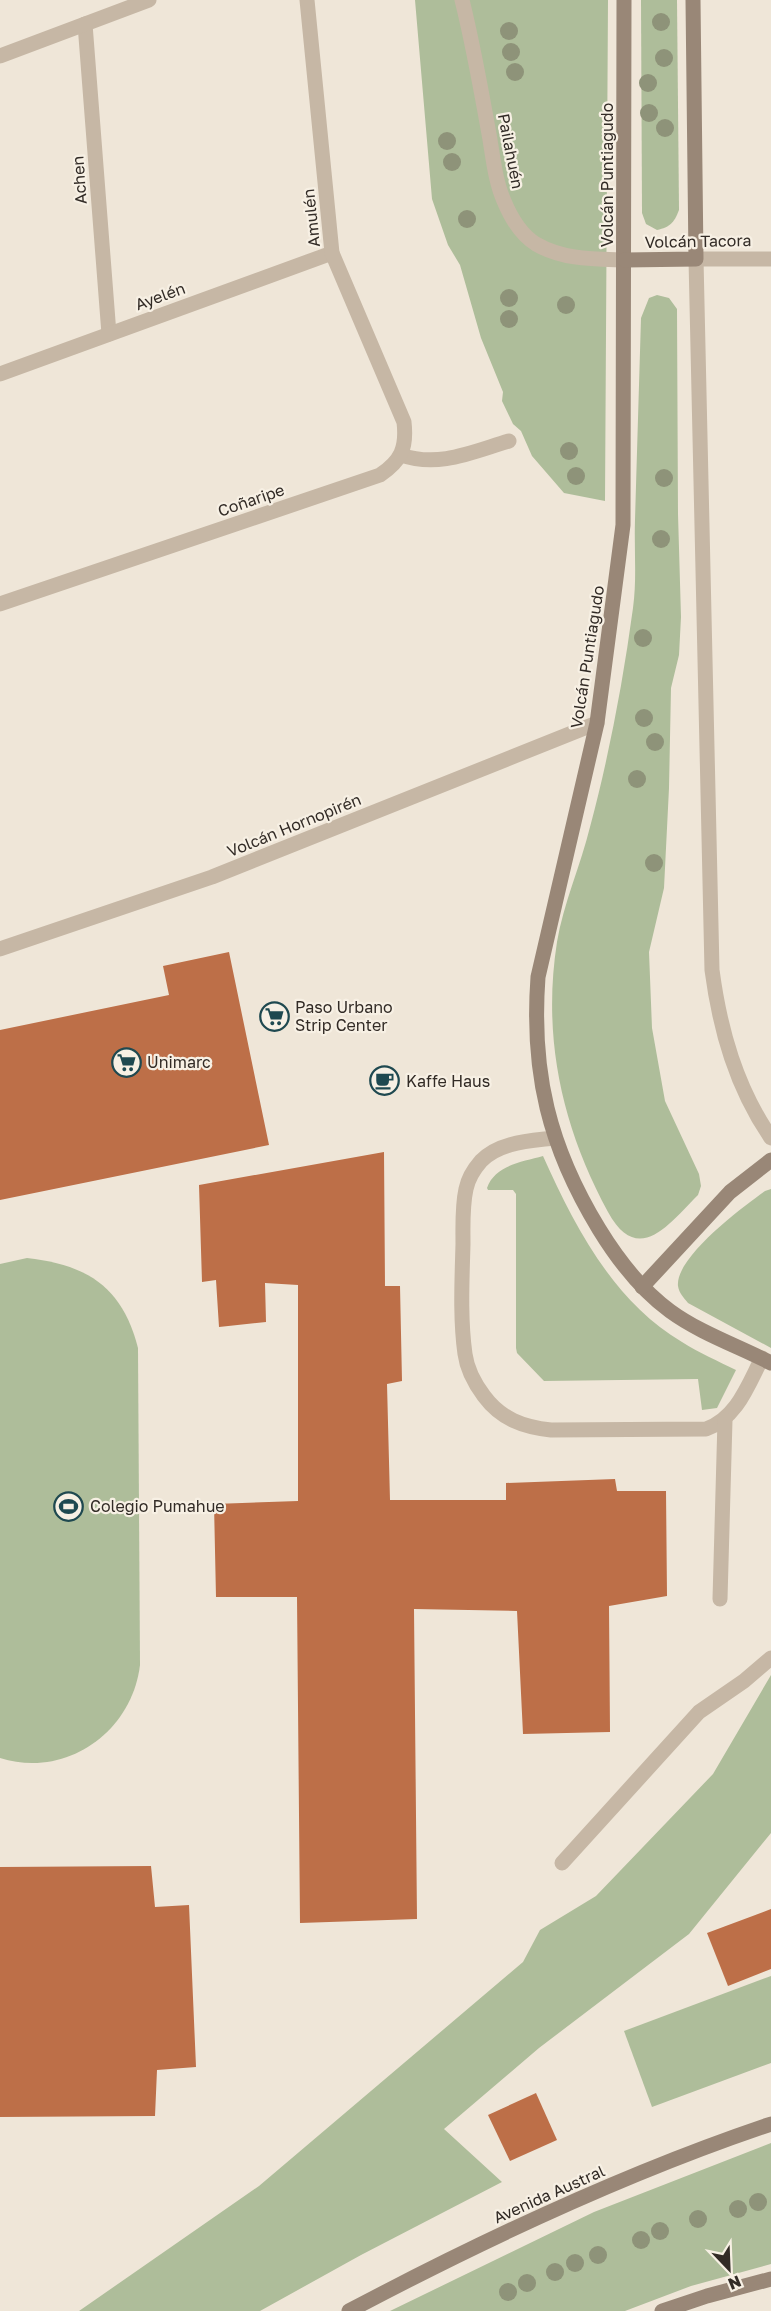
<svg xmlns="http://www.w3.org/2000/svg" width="771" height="2311" viewBox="0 0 771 2311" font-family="'Golos Text',sans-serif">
<rect width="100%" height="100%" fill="#efe6d8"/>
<g fill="#aebd9a">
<path d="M 415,0 L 608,0 L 605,501 L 564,493 L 532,456 L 521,431 L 513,424 L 502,401 L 503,392 L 481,338 L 460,265 L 448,245 L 432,199 Z"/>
<path d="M 641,0 L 677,0 L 679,210 C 674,223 670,227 657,230 L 646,224 L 642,213 Z"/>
<path d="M 657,295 L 669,298 L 677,309 L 678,514 L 681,617 L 679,655 L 671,688 L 669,788 L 664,888 L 649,952 L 652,1028 L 665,1101 L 699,1174 L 701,1186 L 698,1195 C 669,1224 638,1267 608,1212 C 562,1127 542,1038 557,942 C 563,905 581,864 590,827 C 609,756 623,682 633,608 C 637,579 634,550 635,520 C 637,453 639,386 641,318 L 649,298 Z"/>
<path d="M 543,1156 C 575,1227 613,1301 682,1342 C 699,1353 718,1361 736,1370 L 717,1408 L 702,1410 L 698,1379 L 544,1381 L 517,1353 L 516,1348 L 516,1194 L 513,1190 L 488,1190 L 487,1188 C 495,1165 522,1162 543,1156 Z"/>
<path d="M 771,1189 L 771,1348 L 688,1303 C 684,1298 679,1293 678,1286 C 675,1257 744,1206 765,1191 Z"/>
<path d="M 27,1258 C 87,1265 122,1286 138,1348 L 140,1665 C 132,1732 66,1779 0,1758 L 0,1264 Z"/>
<path d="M 771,1675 L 771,1833 L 689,1934 L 539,2048 L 444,2129 L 502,2182 L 361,2255 L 260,2311 L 79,2311 L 259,2186 L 523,1962 L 540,1930 L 596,1896 L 713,1774 Z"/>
<path d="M 771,1976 L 771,2063 L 652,2107 L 624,2031 Z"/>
<path d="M 771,2143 L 771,2264 L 691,2286 L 625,2311 L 390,2311 L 594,2212 Z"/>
</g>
<g fill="#bd6f48">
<path d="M 229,952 L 269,1145 L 0,1200 L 0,1030 L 169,995 L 163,966 Z"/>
<path d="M 384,1152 L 385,1286 L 400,1286 L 402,1381 L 387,1384 L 390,1500 L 506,1500 L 506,1483 L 615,1479 L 617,1491 L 666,1491 L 667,1596 L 609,1606 L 610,1732 L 523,1734 L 517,1611 L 414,1609 L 417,1919 L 300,1923 L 297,1597 L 216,1597 L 214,1504 L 298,1501 L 298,1285 L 265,1283 L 266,1322 L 219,1327 L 216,1280 L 202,1282 L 199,1185 Z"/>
<path d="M 151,1866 L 155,1907 L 189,1905 L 196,2067 L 157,2070 L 155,2116 L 0,2117 L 0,1867 Z"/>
<path d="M 771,1909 L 771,1969 L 728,1986 L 707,1933 Z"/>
<path d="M 536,2093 L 557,2140 L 510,2161 L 488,2115 Z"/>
</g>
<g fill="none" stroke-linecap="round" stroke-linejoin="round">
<g stroke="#c6b7a5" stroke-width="15">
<path d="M 554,1138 C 530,1141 499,1142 481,1161 C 474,1169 468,1179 466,1189 C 462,1207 463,1226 463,1244 C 462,1280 460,1319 465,1354 C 467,1369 475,1384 484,1396 C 501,1419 523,1427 551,1430 L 706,1429 C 737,1418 748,1385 762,1358"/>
<path d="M 720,1599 L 725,1420"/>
<path d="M 562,1863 L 699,1712 L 744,1681 L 771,1658"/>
</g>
<g stroke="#c6b7a5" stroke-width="15">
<path d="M 462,0 C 473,44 481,89 489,134 C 493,156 495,181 504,201 C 511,218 520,234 536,244 C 563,260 595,259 625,260"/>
<path d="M 85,24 L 109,334"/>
<path d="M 0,56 L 149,0"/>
<path d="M 771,259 L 696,259 L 712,970 C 720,1030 736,1087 771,1138"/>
<path d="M 0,374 L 332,253"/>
<path d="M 401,455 C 439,468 472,452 509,441"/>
<path d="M 0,604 L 380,475 C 401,461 407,448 404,422 L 332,253 L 307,0"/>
<path d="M 0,949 L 212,877 L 597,723"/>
</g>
<g stroke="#998777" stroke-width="15">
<path d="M 624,0 L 623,525 L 597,723 L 538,977 C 531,1073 549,1147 599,1229 C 618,1260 640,1289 670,1311 C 700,1333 738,1346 771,1363"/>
<path d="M 625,260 L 696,259 L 693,0"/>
<path d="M 642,1287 L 730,1192 L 771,1160"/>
<path d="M 349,2311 C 485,2239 625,2173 771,2124"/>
<path d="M 662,2311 L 707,2296 L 771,2279"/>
</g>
</g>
<g fill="#8e9379">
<circle cx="661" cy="22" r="9"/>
<circle cx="509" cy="31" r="9"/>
<circle cx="511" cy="52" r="9"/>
<circle cx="664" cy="58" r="9"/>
<circle cx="515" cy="72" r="9"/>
<circle cx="648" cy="83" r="9"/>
<circle cx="649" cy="113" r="9"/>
<circle cx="665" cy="128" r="9"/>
<circle cx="447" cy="141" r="9"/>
<circle cx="452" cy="162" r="9"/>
<circle cx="467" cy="219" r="9"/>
<circle cx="509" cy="298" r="9"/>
<circle cx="566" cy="305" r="9"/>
<circle cx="509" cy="319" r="9"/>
<circle cx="569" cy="451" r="9"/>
<circle cx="576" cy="476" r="9"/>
<circle cx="664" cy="478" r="9"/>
<circle cx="661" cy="539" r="9"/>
<circle cx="643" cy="638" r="9"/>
<circle cx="644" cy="718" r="9"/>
<circle cx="655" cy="742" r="9"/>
<circle cx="637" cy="779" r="9"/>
<circle cx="654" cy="863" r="9"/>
<circle cx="758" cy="2202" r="9"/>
<circle cx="738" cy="2209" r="9"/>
<circle cx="698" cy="2219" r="9"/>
<circle cx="660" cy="2231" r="9"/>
<circle cx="641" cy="2240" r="9"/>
<circle cx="598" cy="2255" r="9"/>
<circle cx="575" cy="2263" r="9"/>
<circle cx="555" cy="2272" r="9"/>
<circle cx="527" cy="2283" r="9"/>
<circle cx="508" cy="2292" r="9"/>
</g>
<defs>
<symbol id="supermarket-ring" viewBox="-11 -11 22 22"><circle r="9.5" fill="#f7f0e4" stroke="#1f4950" stroke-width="1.5"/><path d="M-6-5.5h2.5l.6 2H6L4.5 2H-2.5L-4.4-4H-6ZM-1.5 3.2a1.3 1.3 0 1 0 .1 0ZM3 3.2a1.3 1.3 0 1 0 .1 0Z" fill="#1f4950"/></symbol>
<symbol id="cafe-ring" viewBox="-11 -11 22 22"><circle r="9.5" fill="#f7f0e4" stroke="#1f4950" stroke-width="1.5"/><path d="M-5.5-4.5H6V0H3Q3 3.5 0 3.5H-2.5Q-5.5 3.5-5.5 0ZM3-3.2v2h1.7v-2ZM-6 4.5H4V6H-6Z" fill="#1f4950"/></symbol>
<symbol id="stadium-ring" viewBox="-11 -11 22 22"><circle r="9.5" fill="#f7f0e4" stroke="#1f4950" stroke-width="1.5"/><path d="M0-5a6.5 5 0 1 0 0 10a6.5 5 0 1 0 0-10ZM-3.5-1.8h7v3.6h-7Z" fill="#1f4950"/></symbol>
</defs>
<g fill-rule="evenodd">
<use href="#supermarket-ring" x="258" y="1000" width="33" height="33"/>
<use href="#supermarket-ring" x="110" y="1046" width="33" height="33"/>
<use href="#cafe-ring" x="368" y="1064" width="33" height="33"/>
<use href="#stadium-ring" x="52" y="1490" width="33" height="33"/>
</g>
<g text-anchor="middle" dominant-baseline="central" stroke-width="4.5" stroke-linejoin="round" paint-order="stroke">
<g font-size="16" fill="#322b26" stroke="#f7f0e4">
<text transform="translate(511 151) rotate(79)">Pailahuén</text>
<text transform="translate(607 175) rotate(-90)">Volcán Puntiagudo</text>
<text transform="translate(79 180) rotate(-94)">Achen</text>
<text transform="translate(311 218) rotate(-96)">Amulén</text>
<text transform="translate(698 241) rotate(-1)">Volcán Tacora</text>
<text transform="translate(160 296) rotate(-20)">Ayelén</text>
<text transform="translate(251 500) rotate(-19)">Coñaripe</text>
<text transform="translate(587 657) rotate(-81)">Volcán Puntiagudo</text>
<text transform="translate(294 825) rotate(-22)">Volcán Hornopirén</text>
<text transform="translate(549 2194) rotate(-24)">Avenida Austral</text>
</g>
<g font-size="16" fill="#322b26" stroke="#f7f0e4" text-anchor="start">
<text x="295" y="1007">Paso Urbano<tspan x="295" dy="18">Strip Center</tspan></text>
<text x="147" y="1062">Unimarc</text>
<text x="406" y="1081">Kaffe Haus</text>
<text x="90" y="1506">Colegio Pumahue</text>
</g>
</g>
<g transform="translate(729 2269) rotate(157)" stroke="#f7f0e4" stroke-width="4.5" paint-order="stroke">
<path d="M0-4.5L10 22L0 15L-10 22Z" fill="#322b26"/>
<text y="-9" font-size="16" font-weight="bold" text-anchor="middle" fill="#322b26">N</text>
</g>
</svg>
